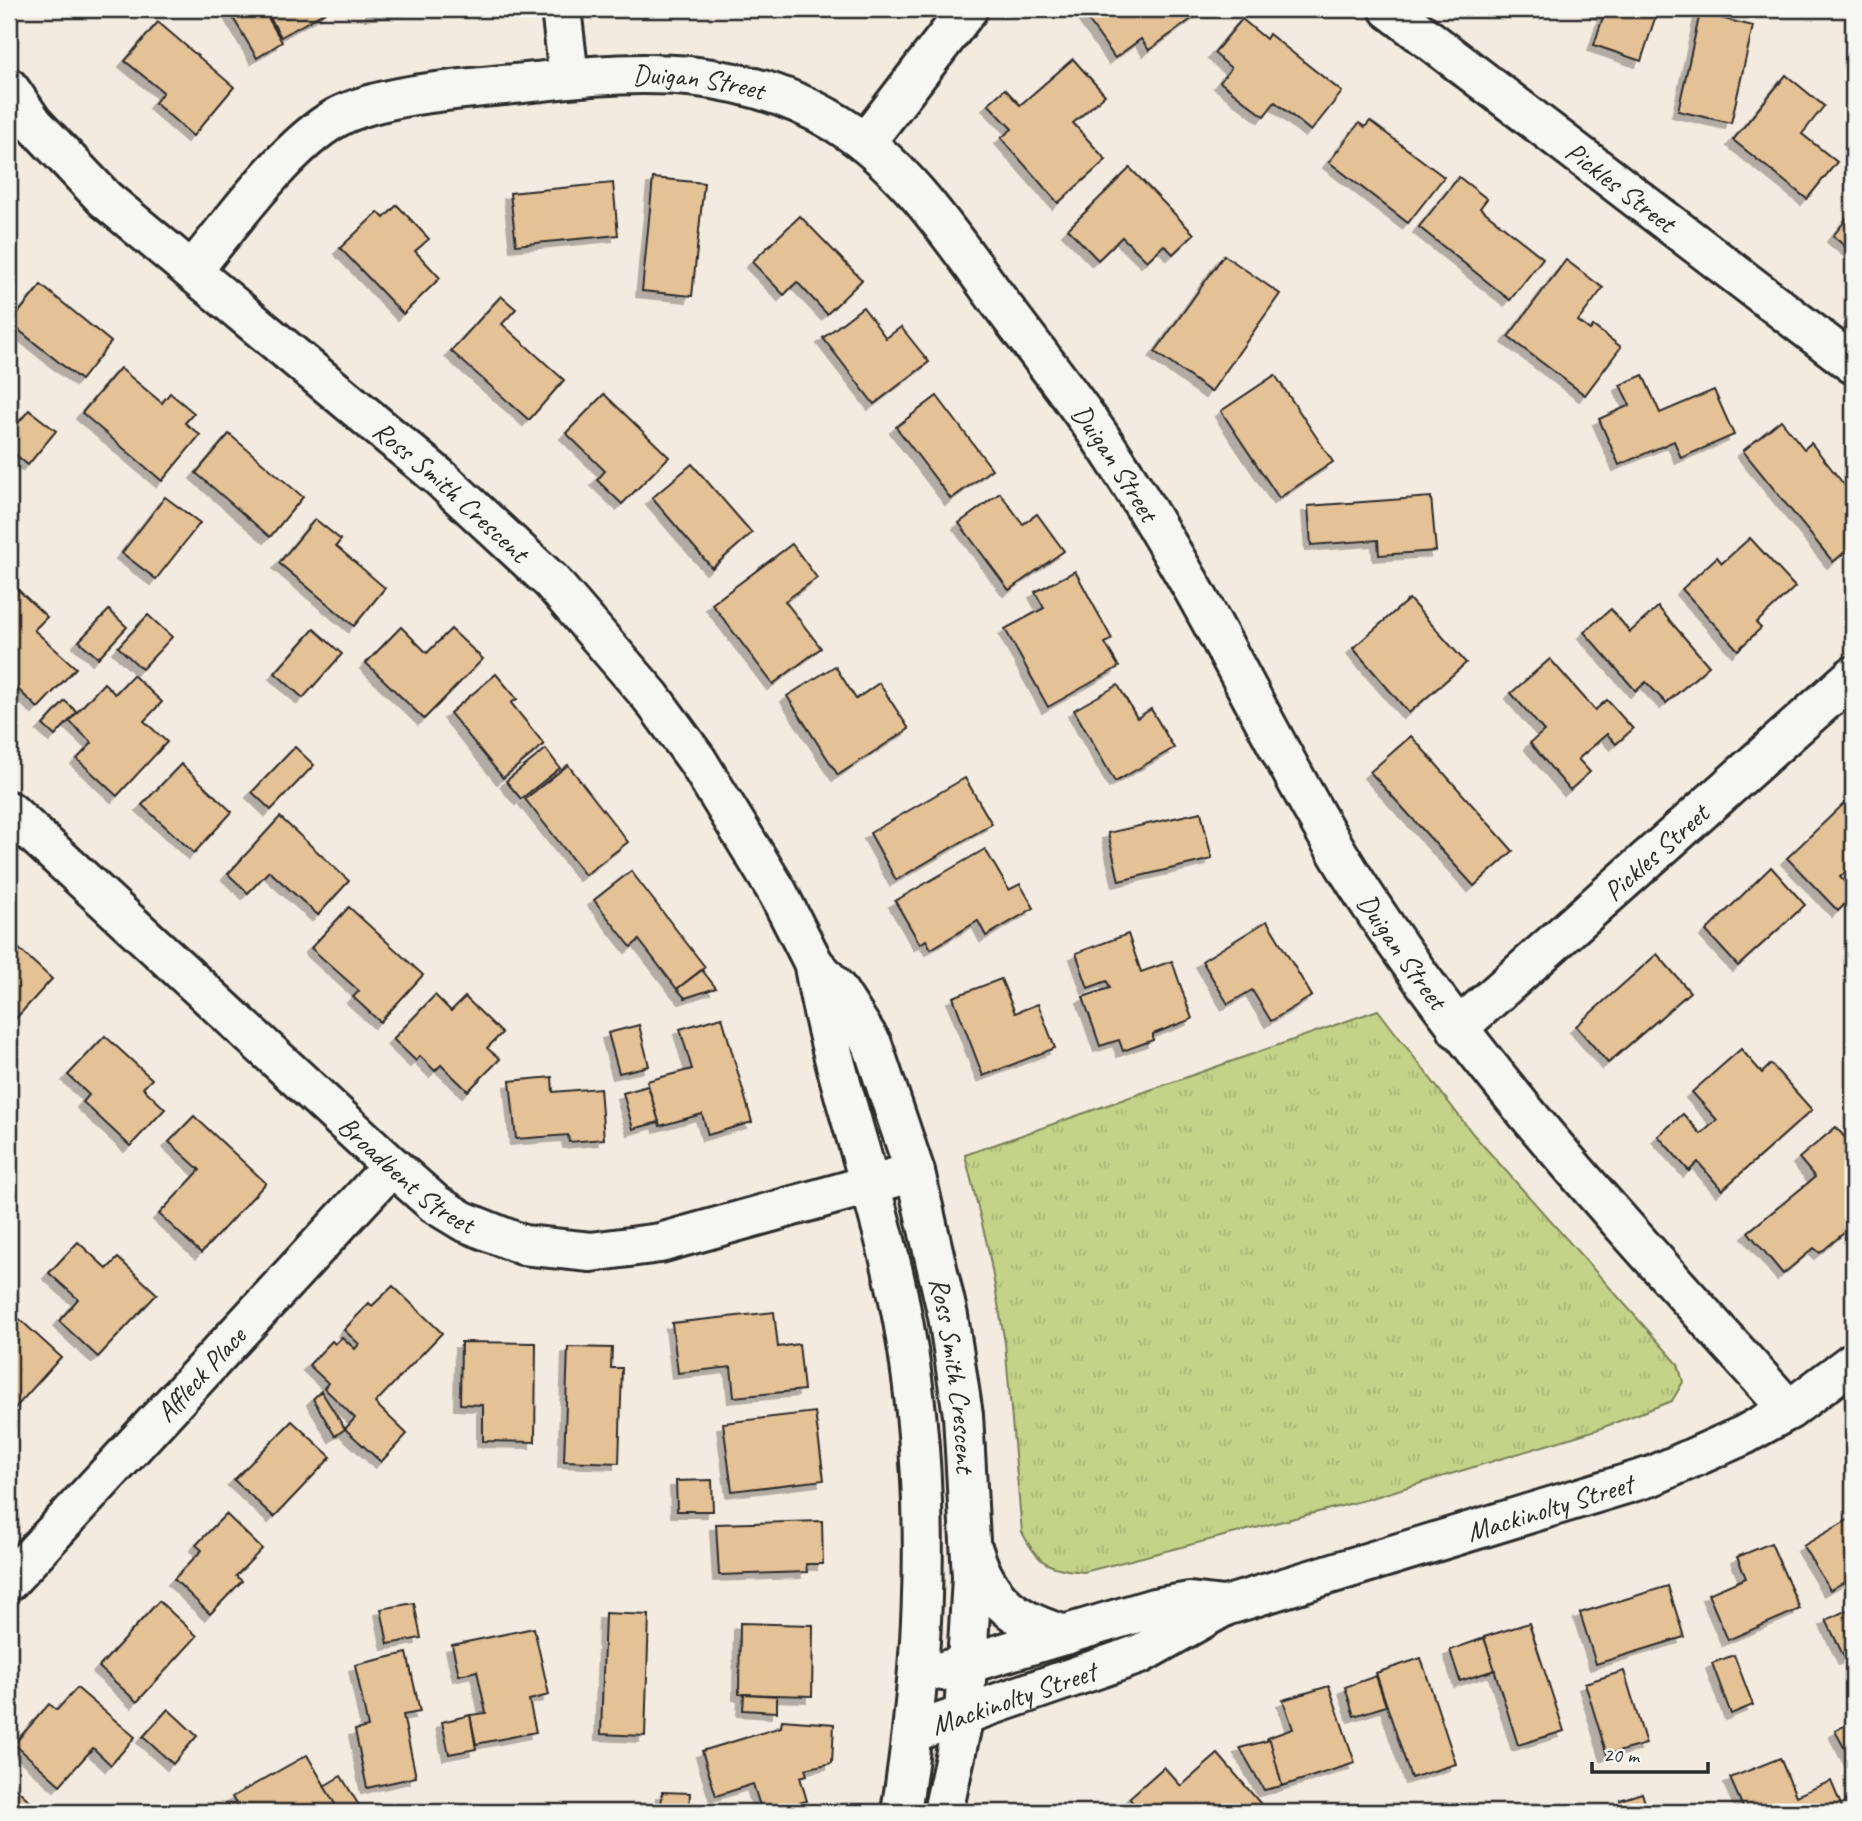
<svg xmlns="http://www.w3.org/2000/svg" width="1862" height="1821" viewBox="0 0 1862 1821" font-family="Caveat,sans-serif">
<defs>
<pattern id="park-tufts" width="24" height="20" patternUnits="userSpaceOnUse" patternTransform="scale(1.75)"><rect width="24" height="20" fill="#c4d387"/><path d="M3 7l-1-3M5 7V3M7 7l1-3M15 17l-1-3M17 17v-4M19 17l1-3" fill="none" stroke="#a9b575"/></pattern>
<filter id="shadow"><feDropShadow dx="-6" dy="6" stdDeviation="0" flood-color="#0004"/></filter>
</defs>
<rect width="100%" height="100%" fill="#f3ebe0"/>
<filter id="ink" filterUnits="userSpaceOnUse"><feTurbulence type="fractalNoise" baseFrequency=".0143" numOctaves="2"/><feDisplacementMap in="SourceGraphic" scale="14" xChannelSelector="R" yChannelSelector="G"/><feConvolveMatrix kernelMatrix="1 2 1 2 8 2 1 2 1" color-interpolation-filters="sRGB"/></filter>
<g filter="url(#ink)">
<path fill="url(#park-tufts)" stroke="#787f59" stroke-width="2" d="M 1378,1010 L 1473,1134 L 1678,1364 L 1683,1382 L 1672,1401 L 1596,1430 L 1365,1500 L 1084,1572 C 1048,1569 1038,1564 1022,1532 L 1005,1343 L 988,1248 L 965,1155 Z"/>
<g fill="#e5c196" stroke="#2b2b2b" stroke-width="2" filter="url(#shadow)">
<path d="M 232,9 L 263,9 L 282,42 L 257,58 L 229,11 Z"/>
<path d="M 265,9 L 326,9 L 327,11 L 281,37 Z"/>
<path d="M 371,9 L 416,9 L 371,14 Z"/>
<path d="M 1094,9 L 1205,9 L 1149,50 L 1141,39 L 1115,58 L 1085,16 Z"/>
<path d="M 1595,9 L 1658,9 L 1641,61 L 1594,45 L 1604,14 Z"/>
<path d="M 1700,13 L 1753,26 L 1731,123 L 1678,111 Z"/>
<path d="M 1242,19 L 1266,39 L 1269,34 L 1342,92 L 1311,131 L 1275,102 L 1264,116 L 1220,82 L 1231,68 L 1214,53 Z"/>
<path d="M 158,22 L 234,87 L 193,136 L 155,103 L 163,92 L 125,61 Z"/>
<path d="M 1073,59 L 1105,95 L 1073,123 L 1106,160 L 1058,203 L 1001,138 L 1012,129 L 988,104 L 1005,89 L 1020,105 Z"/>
<path d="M 1786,75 L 1824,106 L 1802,134 L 1837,162 L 1807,199 L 1733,140 Z"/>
<path d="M 1370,121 L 1444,177 L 1408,223 L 1329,162 L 1359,123 L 1365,127 Z"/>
<path d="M 1130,168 L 1194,234 L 1173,254 L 1164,245 L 1147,261 L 1122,237 L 1098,260 L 1068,229 Z"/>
<path d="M 1459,177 L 1487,199 L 1480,208 L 1543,258 L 1510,300 L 1419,227 Z"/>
<path d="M 653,178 L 704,183 L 692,296 L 642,291 Z"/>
<path d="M 613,183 L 618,235 L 516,245 L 510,193 Z"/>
<path d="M 397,205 L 429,239 L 415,251 L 440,278 L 403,314 L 340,248 L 378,212 L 384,218 Z"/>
<path d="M 1853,211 L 1853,253 L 1833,236 Z"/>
<path d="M 800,216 L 862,280 L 827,314 L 797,282 L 784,295 L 752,262 Z"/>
<path d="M 1224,255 L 1280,294 L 1211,392 L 1155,352 Z"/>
<path d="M 1566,260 L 1603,288 L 1578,321 L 1590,330 L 1593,326 L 1621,347 L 1585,395 L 1508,337 Z"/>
<path d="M 41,285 L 111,342 L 81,380 L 10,323 Z"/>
<path d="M 501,296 L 516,309 L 502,324 L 564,380 L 529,420 L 451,351 Z"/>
<path d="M 863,307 L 886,338 L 901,327 L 929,362 L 874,404 L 823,338 Z"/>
<path d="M 120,368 L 162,403 L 170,393 L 194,413 L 185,423 L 200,435 L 162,481 L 82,413 Z"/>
<path d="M 1275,375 L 1333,462 L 1279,498 L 1221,411 Z"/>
<path d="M 1643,375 L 1660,413 L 1714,390 L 1734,435 L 1681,458 L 1674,441 L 1619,465 L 1599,419 L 1630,405 L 1620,385 Z"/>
<path d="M 604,394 L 669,457 L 622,504 L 597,480 L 605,471 L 566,433 Z"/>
<path d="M 937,396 L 992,469 L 951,499 L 896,427 Z"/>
<path d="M 29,410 L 56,431 L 28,465 L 9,449 L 9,434 Z"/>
<path d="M 1781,420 L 1804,449 L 1811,443 L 1853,496 L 1853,545 L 1833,562 L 1743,451 Z"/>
<path d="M 229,434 L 303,497 L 270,537 L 196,473 Z"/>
<path d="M 692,464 L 752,533 L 712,568 L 652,498 Z"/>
<path d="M 1000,493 L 1023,524 L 1037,514 L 1064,551 L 1009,590 L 959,523 Z"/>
<path d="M 165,497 L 200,523 L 156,579 L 122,553 Z"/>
<path d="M 1431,497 L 1436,551 L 1379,555 L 1378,540 L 1311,545 L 1308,506 Z"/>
<path d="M 315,519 L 341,540 L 336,546 L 385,588 L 354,626 L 279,563 Z"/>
<path d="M 1750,538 L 1795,587 L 1756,623 L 1761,628 L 1738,650 L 1682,589 L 1717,557 L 1722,563 Z"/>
<path d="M 792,544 L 817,578 L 785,601 L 821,648 L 773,684 L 712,604 Z"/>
<path d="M 1075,571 L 1112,639 L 1105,643 L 1119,667 L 1048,707 L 1005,629 L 1044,608 L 1035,592 Z"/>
<path d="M 13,585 L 47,617 L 34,630 L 76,668 L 38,708 L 9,681 L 9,590 Z"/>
<path d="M 1409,599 L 1466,663 L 1409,713 L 1353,648 Z"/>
<path d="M 1658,607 L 1709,666 L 1666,703 L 1646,682 L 1636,691 L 1584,632 L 1611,609 L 1630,632 Z"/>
<path d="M 109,610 L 127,627 L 98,658 L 79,641 Z"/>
<path d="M 148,615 L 172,637 L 142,669 L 118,647 Z"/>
<path d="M 401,627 L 427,653 L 451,629 L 483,659 L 424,719 L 366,663 Z"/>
<path d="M 314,629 L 342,654 L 303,698 L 275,673 Z"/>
<path d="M 1550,659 L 1595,710 L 1607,700 L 1633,729 L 1616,744 L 1607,734 L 1578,759 L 1590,772 L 1570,790 L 1530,743 L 1544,731 L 1511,693 Z"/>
<path d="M 835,666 L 856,699 L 879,683 L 909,729 L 838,775 L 787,696 Z"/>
<path d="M 496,674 L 517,699 L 511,703 L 544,744 L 503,778 L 450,713 Z"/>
<path d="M 133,675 L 162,702 L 144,721 L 167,742 L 117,796 L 77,759 L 92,743 L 69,721 L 104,683 L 115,694 Z"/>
<path d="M 1118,685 L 1137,718 L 1151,709 L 1174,748 L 1115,782 L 1074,710 Z"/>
<path d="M 65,701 L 77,712 L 55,736 L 43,725 Z"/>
<path d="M 1411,736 L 1513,851 L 1474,886 L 1370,772 Z"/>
<path d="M 295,747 L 314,765 L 271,810 L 252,792 Z"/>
<path d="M 546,749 L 560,768 L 521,799 L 506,781 Z"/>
<path d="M 181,764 L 232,812 L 194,853 L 142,805 Z"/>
<path d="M 568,765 L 628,842 L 585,875 L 525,799 Z"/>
<path d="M 965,778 L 992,824 L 896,880 L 870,833 Z"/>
<path d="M 1853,795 L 1853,865 L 1840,877 L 1853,891 L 1853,896 L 1838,911 L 1787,858 Z"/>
<path d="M 1201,812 L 1212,859 L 1119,881 L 1108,833 Z"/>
<path d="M 280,817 L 349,881 L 318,915 L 269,871 L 248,893 L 228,874 Z"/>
<path d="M 985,849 L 1009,890 L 1020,884 L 1034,908 L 986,936 L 978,921 L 931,949 L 926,940 L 920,944 L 895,901 Z"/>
<path d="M 1771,867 L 1805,905 L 1738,966 L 1706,931 Z"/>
<path d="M 631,871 L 705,967 L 677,989 L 639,940 L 631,947 L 594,900 Z"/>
<path d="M 349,907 L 423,975 L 380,1022 L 353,997 L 359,991 L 311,948 Z"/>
<path d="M 1267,921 L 1312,996 L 1271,1021 L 1252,990 L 1228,1004 L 1202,961 Z"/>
<path d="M 1128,934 L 1141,972 L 1172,961 L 1192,1019 L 1153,1034 L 1153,1040 L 1123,1051 L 1119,1040 L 1100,1046 L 1083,997 L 1110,988 L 1107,981 L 1088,988 L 1076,953 Z"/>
<path d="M 16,946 L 52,979 L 9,1026 L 9,954 Z"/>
<path d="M 1657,954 L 1690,992 L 1608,1063 L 1576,1026 Z"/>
<path d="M 702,970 L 716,988 L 685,998 L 677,989 Z"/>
<path d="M 1001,979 L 1015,1013 L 1038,1004 L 1055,1048 L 983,1076 L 953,997 Z"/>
<path d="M 435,995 L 451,1011 L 465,997 L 502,1033 L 487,1048 L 500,1059 L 468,1091 L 441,1065 L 435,1071 L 420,1056 L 416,1061 L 393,1039 Z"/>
<path d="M 722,1017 L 752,1122 L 708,1135 L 702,1114 L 660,1126 L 647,1081 L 692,1069 L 680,1029 Z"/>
<path d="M 639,1025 L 649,1066 L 619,1073 L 608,1033 Z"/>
<path d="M 105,1036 L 152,1079 L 143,1088 L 165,1109 L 130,1146 L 83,1102 L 89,1095 L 68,1075 Z"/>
<path d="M 1741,1049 L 1762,1073 L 1771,1064 L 1812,1110 L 1722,1190 L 1698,1162 L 1689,1171 L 1658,1136 L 1683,1114 L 1701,1134 L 1717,1120 L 1692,1092 Z"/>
<path d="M 552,1077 L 553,1092 L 600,1088 L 604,1139 L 569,1142 L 568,1135 L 516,1139 L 510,1081 Z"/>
<path d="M 648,1086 L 659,1122 L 633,1129 L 623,1093 Z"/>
<path d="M 194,1116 L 266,1183 L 201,1253 L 159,1214 L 200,1170 L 169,1142 Z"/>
<path d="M 1836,1127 L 1852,1146 L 1845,1153 L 1853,1163 L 1853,1211 L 1844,1219 L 1851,1227 L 1820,1253 L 1814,1248 L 1783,1274 L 1748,1232 L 1815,1177 L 1799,1158 Z"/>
<path d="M 78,1242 L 107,1269 L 118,1258 L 157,1294 L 98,1357 L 59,1321 L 78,1299 L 49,1273 Z"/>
<path d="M 393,1286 L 442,1333 L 375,1403 L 407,1434 L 381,1462 L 345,1429 L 355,1418 L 324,1388 L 328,1383 L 309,1365 L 332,1341 L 335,1344 L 342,1337 L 355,1349 L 359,1344 L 344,1330 L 369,1303 L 372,1306 Z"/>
<path d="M 774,1312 L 778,1347 L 799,1344 L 804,1390 L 734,1397 L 731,1367 L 678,1373 L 672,1323 Z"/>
<path d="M 15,1315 L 61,1357 L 9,1415 L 9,1322 Z"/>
<path d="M 461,1342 L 536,1343 L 535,1442 L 483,1441 L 483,1405 L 460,1404 Z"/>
<path d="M 568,1347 L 612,1348 L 611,1368 L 622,1368 L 619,1463 L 564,1461 Z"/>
<path d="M 321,1391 L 345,1429 L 335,1436 L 313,1399 Z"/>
<path d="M 815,1412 L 824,1480 L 732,1491 L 723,1423 Z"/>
<path d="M 292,1421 L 331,1457 L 274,1517 L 234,1480 Z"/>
<path d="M 712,1480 L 713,1511 L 677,1511 L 676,1481 Z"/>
<path d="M 226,1514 L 262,1549 L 236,1576 L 242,1581 L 210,1614 L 174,1579 L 202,1550 L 196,1545 Z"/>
<path d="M 1853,1517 L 1853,1577 L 1830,1590 L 1803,1546 Z"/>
<path d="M 822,1521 L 823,1564 L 806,1564 L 807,1572 L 719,1575 L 716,1524 Z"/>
<path d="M 1771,1543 L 1800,1609 L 1728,1640 L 1708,1594 L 1746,1578 L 1737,1557 Z"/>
<path d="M 1668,1586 L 1684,1637 L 1596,1664 L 1580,1613 Z"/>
<path d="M 159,1601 L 197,1636 L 137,1702 L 99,1667 Z"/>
<path d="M 414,1603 L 421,1638 L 388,1644 L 381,1609 Z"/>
<path d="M 1847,1610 L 1853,1623 L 1853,1655 L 1845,1659 L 1826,1620 Z"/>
<path d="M 605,1613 L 649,1615 L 645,1736 L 601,1734 Z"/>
<path d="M 740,1623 L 813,1625 L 812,1696 L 739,1694 Z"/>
<path d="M 1529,1623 L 1564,1731 L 1518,1745 L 1484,1637 Z"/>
<path d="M 534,1628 L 549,1695 L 529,1700 L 536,1732 L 476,1744 L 470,1715 L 486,1713 L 477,1671 L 459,1675 L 452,1645 Z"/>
<path d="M 1484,1638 L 1495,1670 L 1460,1681 L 1450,1650 Z"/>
<path d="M 407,1653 L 420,1712 L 403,1715 L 416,1777 L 367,1788 L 355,1730 L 368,1727 L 355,1665 Z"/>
<path d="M 1734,1655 L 1753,1705 L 1731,1714 L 1712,1663 Z"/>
<path d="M 1421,1658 L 1456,1764 L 1411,1778 L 1376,1673 Z"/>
<path d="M 1624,1671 L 1646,1744 L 1607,1755 L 1585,1683 Z"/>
<path d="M 1376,1676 L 1386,1706 L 1354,1716 L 1345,1687 Z"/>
<path d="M 1329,1686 L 1355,1763 L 1282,1786 L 1267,1738 L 1293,1729 L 1283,1700 Z"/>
<path d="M 77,1688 L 135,1737 L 111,1765 L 93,1748 L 60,1785 L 14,1744 L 49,1704 L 57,1710 Z"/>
<path d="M 744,1694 L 777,1696 L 777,1712 L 743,1710 Z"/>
<path d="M 168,1709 L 197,1736 L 173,1764 L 143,1737 Z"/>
<path d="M 470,1715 L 476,1749 L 449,1754 L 442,1722 Z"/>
<path d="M 782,1720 L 834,1724 L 832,1763 L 805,1769 L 807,1775 L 800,1777 L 807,1801 L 762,1812 L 753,1784 L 716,1796 L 702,1751 L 781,1727 Z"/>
<path d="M 1853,1721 L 1853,1764 L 1835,1731 Z"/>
<path d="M 1270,1740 L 1282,1786 L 1264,1790 L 1240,1748 Z"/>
<path d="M 1218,1754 L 1266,1810 L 1264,1812 L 1141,1812 L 1129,1798 L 1164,1767 L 1181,1786 Z"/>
<path d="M 307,1755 L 340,1812 L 241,1812 L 232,1797 Z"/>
<path d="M 1780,1758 L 1796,1796 L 1831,1781 L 1844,1812 L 1745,1812 L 1730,1778 Z"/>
<path d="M 341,1776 L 363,1812 L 340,1812 L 324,1786 Z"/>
<path d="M 9,1782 L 31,1802 L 21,1812 L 9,1812 Z"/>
<path d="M 662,1792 L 690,1793 L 689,1812 L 661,1812 Z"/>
<path d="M 1642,1793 L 1648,1812 L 1624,1812 L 1620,1800 Z"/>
</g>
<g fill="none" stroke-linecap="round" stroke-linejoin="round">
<defs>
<g id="minor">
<path d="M 561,9 L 569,77"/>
<path id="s1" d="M 1389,9 L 1853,364"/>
<path d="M 865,143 L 968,9"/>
<path id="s2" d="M 192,271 C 230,225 286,146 336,118 C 385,91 485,88 543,81 C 645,68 747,68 838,124 C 905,166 949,233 995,296 C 1030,343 1067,389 1100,437 C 1133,485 1163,537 1192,587 C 1244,679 1290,775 1345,865 C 1469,1065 1633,1235 1789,1410"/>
<path id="s3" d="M 9,811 L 392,1166 L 435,1204 L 463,1221 L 523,1245 L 591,1252 L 660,1243 L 915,1172"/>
<path id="s4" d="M 1457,1029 L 1853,676"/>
<path id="s5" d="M 9,1581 L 392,1166"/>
</g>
<g id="tertiary">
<path id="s6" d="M 9,88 L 33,123 L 105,199 L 439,477 L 551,581 L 651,697 L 697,760 L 778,893 L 814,964 L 836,988 L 872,1044 L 915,1172 L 948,1316 L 963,1415 L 972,1577 L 964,1715 L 943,1812"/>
<path d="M 814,966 C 833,1078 875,1184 898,1295 C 933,1465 928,1642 901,1812"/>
<path d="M 974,1553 C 989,1602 1018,1622 1066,1635"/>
<path d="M 943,1671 L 1154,1608 L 1190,1602 L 1223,1606"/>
<path id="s7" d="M 914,1732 L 1140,1654 L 1225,1606 L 1652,1476 L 1744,1435 L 1789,1410 L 1853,1362"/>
</g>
</defs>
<use href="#minor" stroke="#2b2b2b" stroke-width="44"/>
<use href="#tertiary" stroke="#2b2b2b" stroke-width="44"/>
<use href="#minor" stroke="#f6f6f2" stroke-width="38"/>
<use href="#tertiary" stroke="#f6f6f2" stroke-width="38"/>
</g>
</g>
<g text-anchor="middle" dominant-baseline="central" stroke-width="6" stroke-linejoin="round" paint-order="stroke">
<g font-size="28" fill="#2b2b2b" stroke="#f6f6f2">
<text stroke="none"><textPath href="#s2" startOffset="579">Duigan Street</textPath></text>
<text stroke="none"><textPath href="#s1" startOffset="292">Pickles Street</textPath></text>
<text stroke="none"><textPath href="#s2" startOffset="1167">Duigan Street</textPath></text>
<text stroke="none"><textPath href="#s6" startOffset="600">Ross Smith Crescent</textPath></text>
<text stroke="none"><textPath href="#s4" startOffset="266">Pickles Street</textPath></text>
<text stroke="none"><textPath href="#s2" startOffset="1734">Duigan Street</textPath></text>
<text stroke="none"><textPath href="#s3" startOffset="539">Broadbent Street</textPath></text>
<text stroke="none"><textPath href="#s5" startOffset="282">Affleck Place</textPath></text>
<text stroke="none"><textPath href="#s6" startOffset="1642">Ross Smith Crescent</textPath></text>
<text stroke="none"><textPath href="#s7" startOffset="676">Mackinolty Street</textPath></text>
<text stroke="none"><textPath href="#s7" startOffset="105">Mackinolty Street</textPath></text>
</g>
</g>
<rect width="1862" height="1821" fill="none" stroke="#f6f6f2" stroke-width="35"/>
<rect x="18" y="18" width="1827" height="1786" fill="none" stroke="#2b2b2b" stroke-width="2.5" filter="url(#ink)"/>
<path d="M1592 1762v10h116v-10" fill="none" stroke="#2b2b2b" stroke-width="3.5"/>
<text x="1603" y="1762" font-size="21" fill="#2b2b2b" stroke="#f6f6f2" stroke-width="5" paint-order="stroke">20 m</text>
</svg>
